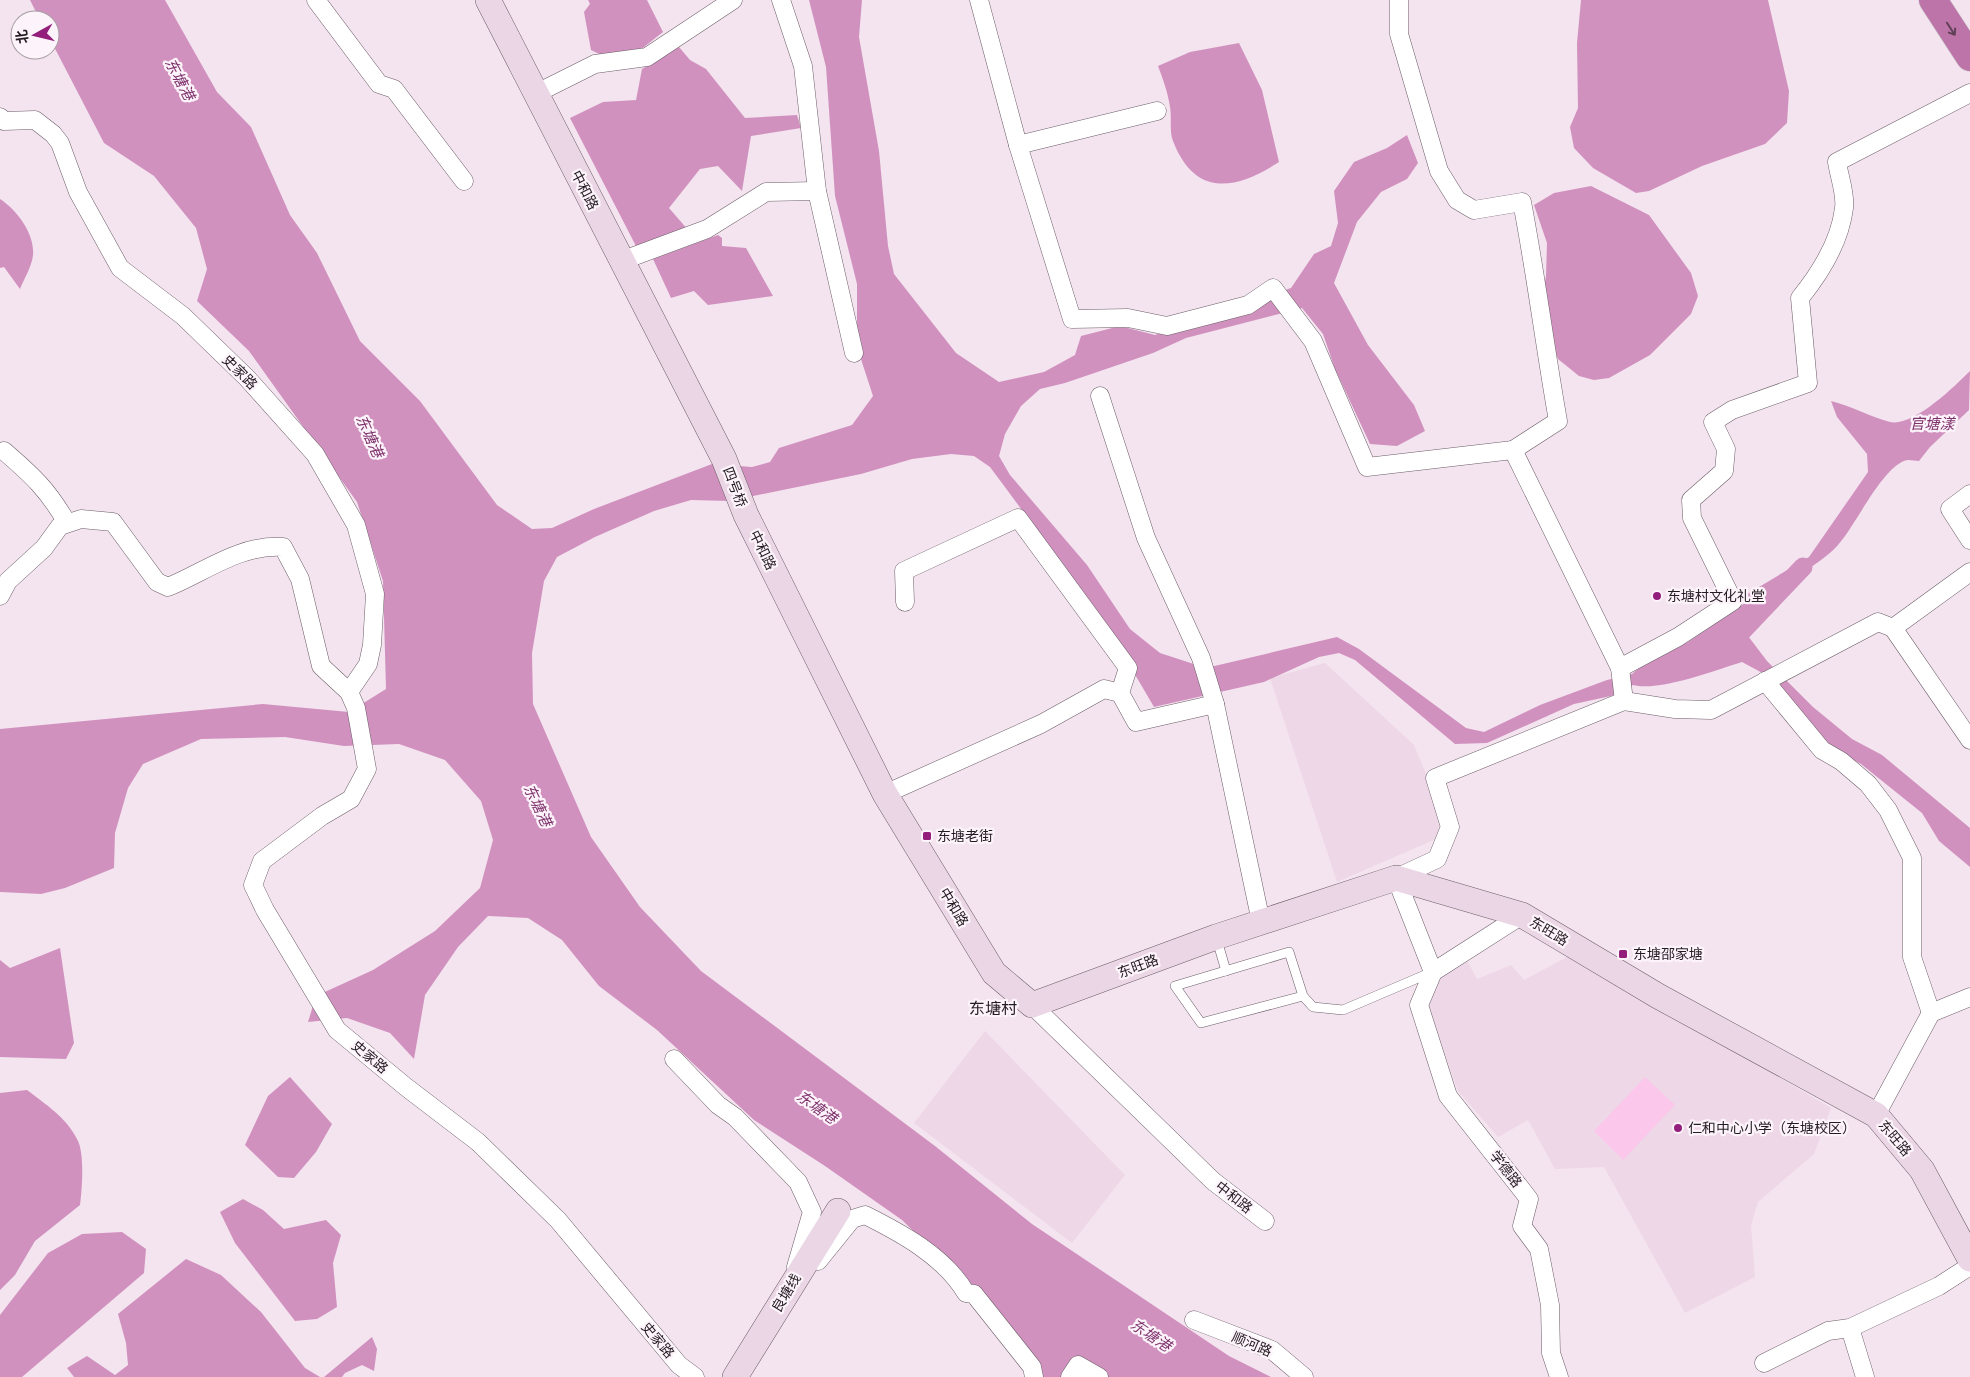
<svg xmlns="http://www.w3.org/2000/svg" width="1970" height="1377" viewBox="0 0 1970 1377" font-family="'Archivo Narrow','Noto Sans SC',sans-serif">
<rect width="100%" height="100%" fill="#f4e4ef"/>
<g fill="#eed7e7">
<path d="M 1325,663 L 1414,745 L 1447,824 L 1443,836 L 1337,882 L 1270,678 Z"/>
<path d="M 1571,955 L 1831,1108 L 1814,1154 L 1758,1202 L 1751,1225 L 1755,1277 L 1685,1313 L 1604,1167 L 1555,1169 L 1528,1120 L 1498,1137 L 1458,1091 L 1426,1001 L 1432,984 L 1466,959 L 1477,979 L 1511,965 L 1524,980 Z"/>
<path d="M 985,1031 L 1125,1175 L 1072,1243 L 914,1123 Z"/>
</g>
<path fill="#fbc7eb" d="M 1645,1077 L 1675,1105 L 1623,1160 L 1594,1131 Z"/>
<g fill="#d191bf">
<path d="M 30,0 L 165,0 L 217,92 L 251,127 L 290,215 L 317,253 L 360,341 L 420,401 L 497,505 L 532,529 L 552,528 L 594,509 L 712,464 L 752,467 L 770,462 L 779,448 L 852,425 L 873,396 L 857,347 L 857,284 L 835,196 L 826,67 L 809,0 L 862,0 L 859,37 L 879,151 L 888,246 L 894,274 L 956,353 L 999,382 L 1044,372 L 1075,355 L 1081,336 L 1120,326 L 1155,335 L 1291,288 L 1314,254 L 1331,246 L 1338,223 L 1334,191 L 1354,162 L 1387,148 L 1407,135 L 1418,163 L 1407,179 L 1381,192 L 1357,222 L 1334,283 L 1368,345 L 1414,405 L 1425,431 L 1397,446 L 1370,444 L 1335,369 L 1323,334 L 1302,308 L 1186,338 L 1153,353 L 1065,383 L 1040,389 L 1021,406 L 1005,434 L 999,456 L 1010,475 L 1087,565 L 1130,629 L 1160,653 L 1206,668 L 1337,637 L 1359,649 L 1466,728 L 1484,732 L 1540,705 L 1607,680 L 1632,674 L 1645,663 L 1688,642 L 1745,603 L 1744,596 L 1809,557 L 1868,472 L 1867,454 L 1837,417 L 1831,401 C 1852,406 1870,417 1890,422 C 1913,427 1954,387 1970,371 L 1969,410 L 1930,447 L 1919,461 C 1914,461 1908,459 1904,461 C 1880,471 1856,525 1838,545 C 1817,570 1746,599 1745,632 L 1767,661 L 1813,707 L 1852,739 L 1882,755 L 1970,828 L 1970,867 L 1939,841 L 1922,813 L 1861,764 L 1834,750 L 1768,676 L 1742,662 C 1716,670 1659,692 1633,685 L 1611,696 L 1574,704 L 1487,743 L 1455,744 L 1355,660 L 1339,653 L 1319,657 L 1264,682 L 1154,707 C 1106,622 1048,545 990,467 L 974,456 L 951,454 L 912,459 L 861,474 L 729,501 L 691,500 L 654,511 L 595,537 L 557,557 L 544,581 L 532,653 L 533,704 L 591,837 L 640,907 L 701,971 L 935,1146 L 1032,1224 L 1229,1356 L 1271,1377 L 1031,1377 L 1033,1371 L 1020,1367 L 970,1286 L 902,1220 L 825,1166 L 754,1120 L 657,1030 L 599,986 L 562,940 L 528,918 L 488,916 L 458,947 L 425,995 L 414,1059 L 390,1033 L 347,1018 L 308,1022 L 316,996 L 373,970 L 435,931 L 480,888 L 493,840 L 481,801 L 445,760 L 399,744 L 344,746 L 285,737 L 201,739 L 143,764 L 128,788 L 115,833 L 114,868 L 65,888 L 41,894 L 0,892 L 0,729 L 263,704 L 349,712 L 386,689 L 383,581 L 357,502 L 249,351 L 197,301 L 207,269 L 196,228 L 154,176 L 104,143 L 50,39 L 50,20 L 40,20 Z"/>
<path d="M 588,0 L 647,0 L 663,32 L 635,54 L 609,59 L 591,50 L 584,12 L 590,4 Z"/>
<path d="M 1581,0 L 1768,0 L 1789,91 L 1787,123 L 1765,144 L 1702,166 L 1649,191 L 1636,193 L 1593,168 L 1574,148 L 1570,127 L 1578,108 L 1577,43 Z"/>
<path d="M 1239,43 L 1262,90 L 1279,162 C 1236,190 1195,198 1173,141 C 1169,131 1172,118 1170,107 C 1168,93 1163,79 1158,66 L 1190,52 Z"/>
<path d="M 679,47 L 690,60 L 706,69 L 745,118 L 797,115 L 801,128 L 751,136 L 742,191 L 718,166 L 700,169 L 669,208 L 689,231 L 637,248 L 570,118 L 603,102 L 636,100 L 642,69 Z"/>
<path d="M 1591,186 L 1649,215 L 1691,273 L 1698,296 L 1691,314 L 1650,355 L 1609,378 L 1594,380 L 1579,376 L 1558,359 L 1546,330 L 1540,302 L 1546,277 L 1547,243 L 1534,205 L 1554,193 Z"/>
<path d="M 0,199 C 17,210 35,234 33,255 C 32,266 24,279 20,289 L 4,267 L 0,268 Z"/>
<path d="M 718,235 L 722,238 L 722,246 L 746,248 L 773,296 L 708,305 L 694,291 L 671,298 L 653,259 Z"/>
<path d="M 60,948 L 74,1043 L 66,1059 L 0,1057 L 0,960 L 10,968 Z"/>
<path d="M 290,1077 L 332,1124 L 316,1152 L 294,1178 L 278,1177 L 245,1145 L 268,1096 Z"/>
<path d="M 27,1090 C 45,1104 66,1117 77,1139 C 85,1152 82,1190 80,1205 L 35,1241 L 15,1275 L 0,1290 L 0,1093 Z"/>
<path d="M 243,1199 L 263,1210 L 284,1229 L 326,1220 L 341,1235 L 333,1263 L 337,1307 L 317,1319 L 295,1321 L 235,1243 L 220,1212 Z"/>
<path d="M 122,1232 L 146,1249 L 144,1273 L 22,1377 L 0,1377 L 0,1315 L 48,1253 L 82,1234 Z"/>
<path d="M 186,1259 L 221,1275 L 261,1312 L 305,1368 L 320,1377 L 74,1377 L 67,1368 L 87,1356 L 115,1375 L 128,1365 L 126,1343 L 118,1314 Z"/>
<path d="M 372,1337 L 377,1349 L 374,1371 L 362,1365 L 345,1373 L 342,1377 L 324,1377 Z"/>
</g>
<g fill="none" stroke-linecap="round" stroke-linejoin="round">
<path stroke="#d191bf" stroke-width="19" d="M 1727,647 L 1803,567"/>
<defs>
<g id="lane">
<path d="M 1217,940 L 1226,971"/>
<path d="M 1303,996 L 1201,1023 L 1175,986 L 1289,952 L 1303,996 L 1313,1007 L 1343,1010 L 1432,972"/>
</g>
<g id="street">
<path d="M 316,0 L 379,84 L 394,89 L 464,181"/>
<path d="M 781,0 L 803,66 L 817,191 L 854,353"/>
<path d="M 979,0 L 1018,145 L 1072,319 L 1128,318 L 1167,326 L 1248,305 L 1273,288 L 1313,341 L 1367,467 L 1513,450 L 1620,668 L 1624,701"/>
<path d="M 1399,0 L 1399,34 L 1439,171 L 1457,200 L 1474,210 L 1522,202 C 1536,275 1545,348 1558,421 L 1513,450"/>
<path d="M 535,94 L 595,64 L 647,57 L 733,0"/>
<path d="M 0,117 L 4,121 L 35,120 L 53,134 L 60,143 L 78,192 L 120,268 L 183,316 L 247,378 L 315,454 L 356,525 L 375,594 L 372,645 L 368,664 L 349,692 L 356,708 L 367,769 L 351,799 L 322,816 L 262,861 L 253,885 L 265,910 L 337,1030 L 406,1087 L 478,1142 L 558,1220 L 679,1365 L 695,1377"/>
<path d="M 1018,145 L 1157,111"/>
<path d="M 621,261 L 707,229 L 766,192 L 817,191"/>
<path d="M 1100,396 L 1146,538 L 1201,658 L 1215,704 L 1261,922"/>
<path d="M 4,451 C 33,476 48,490 67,523"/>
<path d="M 1970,494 L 1950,509 L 1970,540"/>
<path d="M 0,596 L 8,581 L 44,548 L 60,526 L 81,519 L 113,522 L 157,582 L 168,587 C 205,572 240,544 283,547 L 300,579 L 321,666 L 349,692"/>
<path d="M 905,602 L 904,571 L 1018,518 L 1128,668 L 1120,693 L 1136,722 L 1215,704"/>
<path d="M 1893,628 L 1970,572"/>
<path d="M 1620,668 L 1678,637 L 1733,601 L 1692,518 L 1691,500 L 1724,471 L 1726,449 L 1713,422 L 1732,410 L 1808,383 L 1800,298 C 1821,272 1840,242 1844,208 C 1846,194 1839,176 1837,162 L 1970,93"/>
<path d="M 1765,681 L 1822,750 L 1841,761 L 1868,784 L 1888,810 L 1912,858 L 1912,957 L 1931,1013"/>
<path d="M 885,794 L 1041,724 L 1104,689 L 1120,693"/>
<path d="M 1522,915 L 1433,972 L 1419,1005 L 1448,1096 L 1529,1199 L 1522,1226 L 1539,1249 L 1550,1305 L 1551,1353 L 1559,1377"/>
<path d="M 1433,972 L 1396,878 L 1437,859 L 1450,827 L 1435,778 L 1624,701 L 1675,709 L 1711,710 L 1878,622 L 1893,628 L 1970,740"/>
<path d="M 1032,1005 L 1213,1181 L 1265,1221"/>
<path d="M 674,1059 L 718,1105 L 735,1117 L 798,1182 L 812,1212 L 796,1267"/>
<path d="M 1876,1115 L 1931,1013 L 1970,997"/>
<path d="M 818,1261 L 852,1219 L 865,1215 C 901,1233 944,1256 966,1293 L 974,1294 L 1032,1367 L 1034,1377"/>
<path d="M 1194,1320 L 1272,1350 L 1304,1377"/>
<path d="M 1850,1328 L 1865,1377"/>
<path d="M 1764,1363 L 1828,1331 L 1850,1328 L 1939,1286 L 1970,1266"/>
<path d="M 1070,1377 L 1078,1365 L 1099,1377"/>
</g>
<g id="secondary">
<path d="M 488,0 L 724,459 L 746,515 L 885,794 L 994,973 L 1032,1005 L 1216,937 L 1396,878 L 1522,915 L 1658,996 L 1876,1115 L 1922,1170 L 1970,1259"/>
<path d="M 735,1377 L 838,1211"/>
</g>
<path id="highway" d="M 1933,0 L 1970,57"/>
</defs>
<use href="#lane" stroke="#6c5e68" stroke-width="10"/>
<use href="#street" stroke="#6c5e68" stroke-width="19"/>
<use href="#secondary" stroke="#6c5e68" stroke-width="26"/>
<use href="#highway" stroke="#cac9ca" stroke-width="29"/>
<use href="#lane" stroke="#fff" stroke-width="9"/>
<use href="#street" stroke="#fff" stroke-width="18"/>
<use href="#secondary" stroke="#ebd6e5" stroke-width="25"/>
<use href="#highway" stroke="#bd75a9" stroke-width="28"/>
</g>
<defs><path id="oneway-shaft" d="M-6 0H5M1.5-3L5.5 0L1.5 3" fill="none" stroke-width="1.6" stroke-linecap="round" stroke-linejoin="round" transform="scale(1.25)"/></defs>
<use stroke="#614057" href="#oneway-shaft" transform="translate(1951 29) rotate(57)"/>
<g fill="#931e7c" stroke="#fdf3fa" stroke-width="2">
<circle cx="1657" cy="596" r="5"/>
<rect x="922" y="831" width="10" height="10" rx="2.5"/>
<rect x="1618" y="949" width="10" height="10" rx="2.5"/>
<circle cx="1678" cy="1128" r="5"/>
</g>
<g text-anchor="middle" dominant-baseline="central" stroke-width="4.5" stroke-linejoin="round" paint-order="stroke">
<g font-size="14" fill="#231d21" stroke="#fdf3fa">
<text transform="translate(585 190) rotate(63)">中和路</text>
<text transform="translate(240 372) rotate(45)">史家路</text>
<text transform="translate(735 487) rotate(69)">四号桥</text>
<text transform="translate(763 550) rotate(64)">中和路</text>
<text transform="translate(954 907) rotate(59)">中和路</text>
<text transform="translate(1549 931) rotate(31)">东旺路</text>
<text transform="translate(1138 966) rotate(-20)">东旺路</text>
<text transform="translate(370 1057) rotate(40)">史家路</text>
<text transform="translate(1895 1138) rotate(50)">东旺路</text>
<text transform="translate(1506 1169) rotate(52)">学德路</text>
<text transform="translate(1234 1197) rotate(38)">中和路</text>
<text transform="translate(786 1293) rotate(-59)">良塘线</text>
<text transform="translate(658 1340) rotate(50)">史家路</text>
<text transform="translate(1252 1344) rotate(23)">顺河路</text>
</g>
<g font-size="14" fill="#231d21" stroke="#fdf3fa" text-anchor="start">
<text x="1667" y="596">东塘村文化礼堂</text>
<text x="937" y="836">东塘老街</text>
<text x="1633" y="954">东塘邵家塘</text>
<text x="1688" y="1128">仁和中心小学（东塘校区）</text>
</g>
<g font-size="15" font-style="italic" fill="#7e326c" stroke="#fdf3fa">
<text transform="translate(180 79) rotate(62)">东塘港</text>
<text x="1932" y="423">官塘漾</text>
<text transform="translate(370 436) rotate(66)">东塘港</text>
<text transform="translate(538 805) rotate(64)">东塘港</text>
<text transform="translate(817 1107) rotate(35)">东塘港</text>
<text transform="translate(1151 1335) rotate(34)">东塘港</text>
</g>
<g font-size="16" fill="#231d21" stroke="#fdf3fa">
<text x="993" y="1008">东塘村</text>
</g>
</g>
<g transform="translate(35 35) rotate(262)"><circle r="24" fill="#fdf3fa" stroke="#a69da3"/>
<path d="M0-4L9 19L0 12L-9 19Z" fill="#931e7c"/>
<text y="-8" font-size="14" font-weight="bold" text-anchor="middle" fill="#231d21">北</text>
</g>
</svg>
